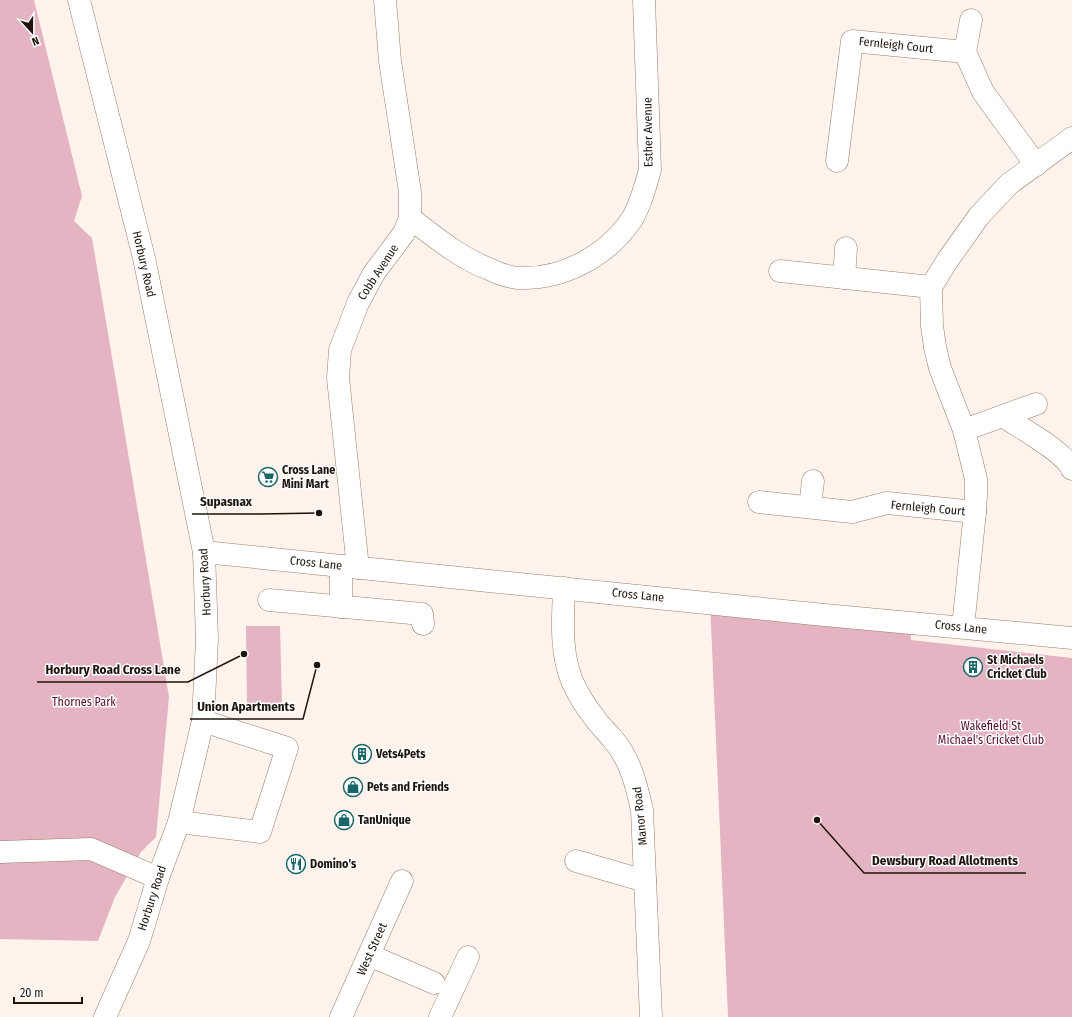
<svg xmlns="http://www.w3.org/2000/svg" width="1072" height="1017" viewBox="0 0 1072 1017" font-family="'Fira Sans Condensed',sans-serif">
<rect width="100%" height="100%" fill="#fff3ec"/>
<g fill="#e5b4c2">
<path d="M 0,0 L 34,0 L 82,196 L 74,221 L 92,238 L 169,697 L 156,837 L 141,852 L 115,897 L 98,941 L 0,939 Z"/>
<path d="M 710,602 L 911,622 L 911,640 L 1072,658 L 1072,1017 L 728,1017 Z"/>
<path d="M 246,626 L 280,626 L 282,705 L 247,706 Z"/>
</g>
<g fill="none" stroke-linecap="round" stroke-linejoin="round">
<defs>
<g id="minor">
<path d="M 965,52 L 971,20"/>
<path d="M 837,161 L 852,41 L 965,52 L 983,92 L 1036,165"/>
<path d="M 410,218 C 435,237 460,258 489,269 C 497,273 510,277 518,278 C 563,280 607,256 632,219 C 641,204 645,187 650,170 L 644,0"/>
<path d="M 780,271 L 931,287"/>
<path d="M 844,278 L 846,248"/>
<path d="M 1003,416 C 1020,428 1064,451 1072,469"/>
<path d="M 964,430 L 1036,404"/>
<path d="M 759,502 L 852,512 L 887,503 L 975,512"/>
<path d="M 810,507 L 813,481"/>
<path d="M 204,552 L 814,614 L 1072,638"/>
<path d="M 341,566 L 341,607"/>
<path d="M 358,568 L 338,378 L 340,350 L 358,303 L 374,273 L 404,233 L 410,218 L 410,192 L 390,61 L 385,0"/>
<path d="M 564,588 C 563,619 560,651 572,681 C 578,694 585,706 594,717 C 599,725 606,731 612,738 C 630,759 636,783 642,810 L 651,1017"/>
<path d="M 269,600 L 422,614 L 423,624"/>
<path d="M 963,627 L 975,512 L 976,495 L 976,479 L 964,430 L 940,368 L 935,347 L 932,326 L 931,287 L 947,261 L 979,216 L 1009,184 L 1072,138"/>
<path d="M 179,822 L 260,832 L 287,748 L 203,721"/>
<path d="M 0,852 L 91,849 L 158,878"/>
<path d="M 576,861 L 645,881"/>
<path d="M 369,955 L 434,983"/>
<path d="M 341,1017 L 402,881"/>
<path d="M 440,1017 L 468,957"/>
</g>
<path id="highway" d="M 79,0 L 144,258 L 204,552 L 207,639 L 203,721 L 179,822 L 158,878 L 139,941 L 105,1017"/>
</defs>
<use href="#minor" stroke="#977d6c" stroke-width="23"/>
<use href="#highway" stroke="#977d6c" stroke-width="23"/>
<use href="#minor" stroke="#fff" stroke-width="22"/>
<use href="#highway" stroke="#fff" stroke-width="22"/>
</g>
<defs>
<symbol id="supermarket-ring" viewBox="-11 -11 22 22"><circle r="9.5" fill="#fff" stroke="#186668" stroke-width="1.5"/><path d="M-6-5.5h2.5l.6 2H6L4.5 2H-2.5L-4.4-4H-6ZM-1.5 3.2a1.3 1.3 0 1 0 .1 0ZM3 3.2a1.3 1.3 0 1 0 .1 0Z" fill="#186668"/></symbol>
<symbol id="building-ring" viewBox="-11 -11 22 22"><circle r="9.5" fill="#fff" stroke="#186668" stroke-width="1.5"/><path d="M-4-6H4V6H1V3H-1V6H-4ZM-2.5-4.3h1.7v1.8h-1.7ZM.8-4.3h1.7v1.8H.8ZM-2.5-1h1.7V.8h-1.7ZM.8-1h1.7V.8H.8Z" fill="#186668"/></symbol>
<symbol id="shop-ring" viewBox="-11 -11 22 22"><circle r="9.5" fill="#fff" stroke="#186668" stroke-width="1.5"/><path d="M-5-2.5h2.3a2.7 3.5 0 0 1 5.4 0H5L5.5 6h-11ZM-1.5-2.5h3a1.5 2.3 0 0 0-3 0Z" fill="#186668"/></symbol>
<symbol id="restaurant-ring" viewBox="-11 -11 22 22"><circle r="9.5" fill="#fff" stroke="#186668" stroke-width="1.5"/><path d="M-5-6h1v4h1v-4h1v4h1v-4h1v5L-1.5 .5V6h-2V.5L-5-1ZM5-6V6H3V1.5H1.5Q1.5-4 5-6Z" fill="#186668"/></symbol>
</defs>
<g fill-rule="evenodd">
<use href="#supermarket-ring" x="257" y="466" width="22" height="22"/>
<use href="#building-ring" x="962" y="656" width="22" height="22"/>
<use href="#building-ring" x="351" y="743" width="22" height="22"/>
<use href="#shop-ring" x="342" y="776" width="22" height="22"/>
<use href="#shop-ring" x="333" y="809" width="22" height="22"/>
<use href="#restaurant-ring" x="285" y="853" width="22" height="22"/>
</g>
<g text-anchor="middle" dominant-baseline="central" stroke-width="3" stroke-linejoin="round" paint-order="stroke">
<g font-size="12" fill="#1e140d" stroke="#fff">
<text transform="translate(896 45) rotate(6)">Fernleigh Court</text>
<text transform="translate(648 132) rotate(-91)">Esther Avenue</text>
<text transform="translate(144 264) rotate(77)">Horbury Road</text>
<text transform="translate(378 272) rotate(-57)">Cobb Avenue</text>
<text transform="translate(928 508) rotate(5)">Fernleigh Court</text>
<text transform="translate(316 563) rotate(6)">Cross Lane</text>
<text transform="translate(205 582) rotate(-93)">Horbury Road</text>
<text transform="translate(638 595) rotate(6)">Cross Lane</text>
<text transform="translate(961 627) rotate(6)">Cross Lane</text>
<text transform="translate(640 816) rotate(-96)">Manor Road</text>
<text transform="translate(152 898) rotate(-72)">Horbury Road</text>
<text transform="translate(372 949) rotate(-66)">West Street</text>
</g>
<g font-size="12" font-weight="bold" fill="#1e140d" stroke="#fff" text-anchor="start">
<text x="282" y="470">Cross Lane<tspan x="282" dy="14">Mini Mart</tspan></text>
<text x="987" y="660">St Michaels<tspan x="987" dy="14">Cricket Club</tspan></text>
<text x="376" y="754">Vets4Pets</text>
<text x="367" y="787">Pets and Friends</text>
<text x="358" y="820">TanUnique</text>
<text x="310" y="864">Domino's</text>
</g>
<g font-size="12" fill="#5a0f30" stroke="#fff">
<text x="84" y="702">Thornes Park</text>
<text x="991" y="726">Wakefield St<tspan x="991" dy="14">Michael's Cricket Club</tspan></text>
</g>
</g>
<path fill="none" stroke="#1e140d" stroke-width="1.5" d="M319 513L260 514H192M244 654L188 682H37M317 665L303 719H190M817 820L864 873H1026"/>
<g fill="#1e140d" stroke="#fff" stroke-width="1.5">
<circle cx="319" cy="513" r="4"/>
<circle cx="244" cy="654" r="4"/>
<circle cx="317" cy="665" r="4"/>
<circle cx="817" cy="820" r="4"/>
</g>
<g font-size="13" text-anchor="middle" font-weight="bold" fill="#1e140d" stroke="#fff" stroke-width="3" stroke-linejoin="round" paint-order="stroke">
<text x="226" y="506">Supasnax</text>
<text x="113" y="674">Horbury Road Cross Lane</text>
<text x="246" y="711">Union Apartments</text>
<text x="945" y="865">Dewsbury Road Allotments</text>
</g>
<g transform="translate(32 32) rotate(159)" stroke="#ffffff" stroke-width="3" paint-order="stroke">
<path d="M0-3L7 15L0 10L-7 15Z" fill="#1e140d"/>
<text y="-6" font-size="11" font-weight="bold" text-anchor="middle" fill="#1e140d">N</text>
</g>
<path d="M14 997v6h68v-6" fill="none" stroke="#1e140d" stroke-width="2"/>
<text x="20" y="997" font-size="12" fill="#1e140d" stroke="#ffffff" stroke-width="3" paint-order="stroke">20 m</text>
</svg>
